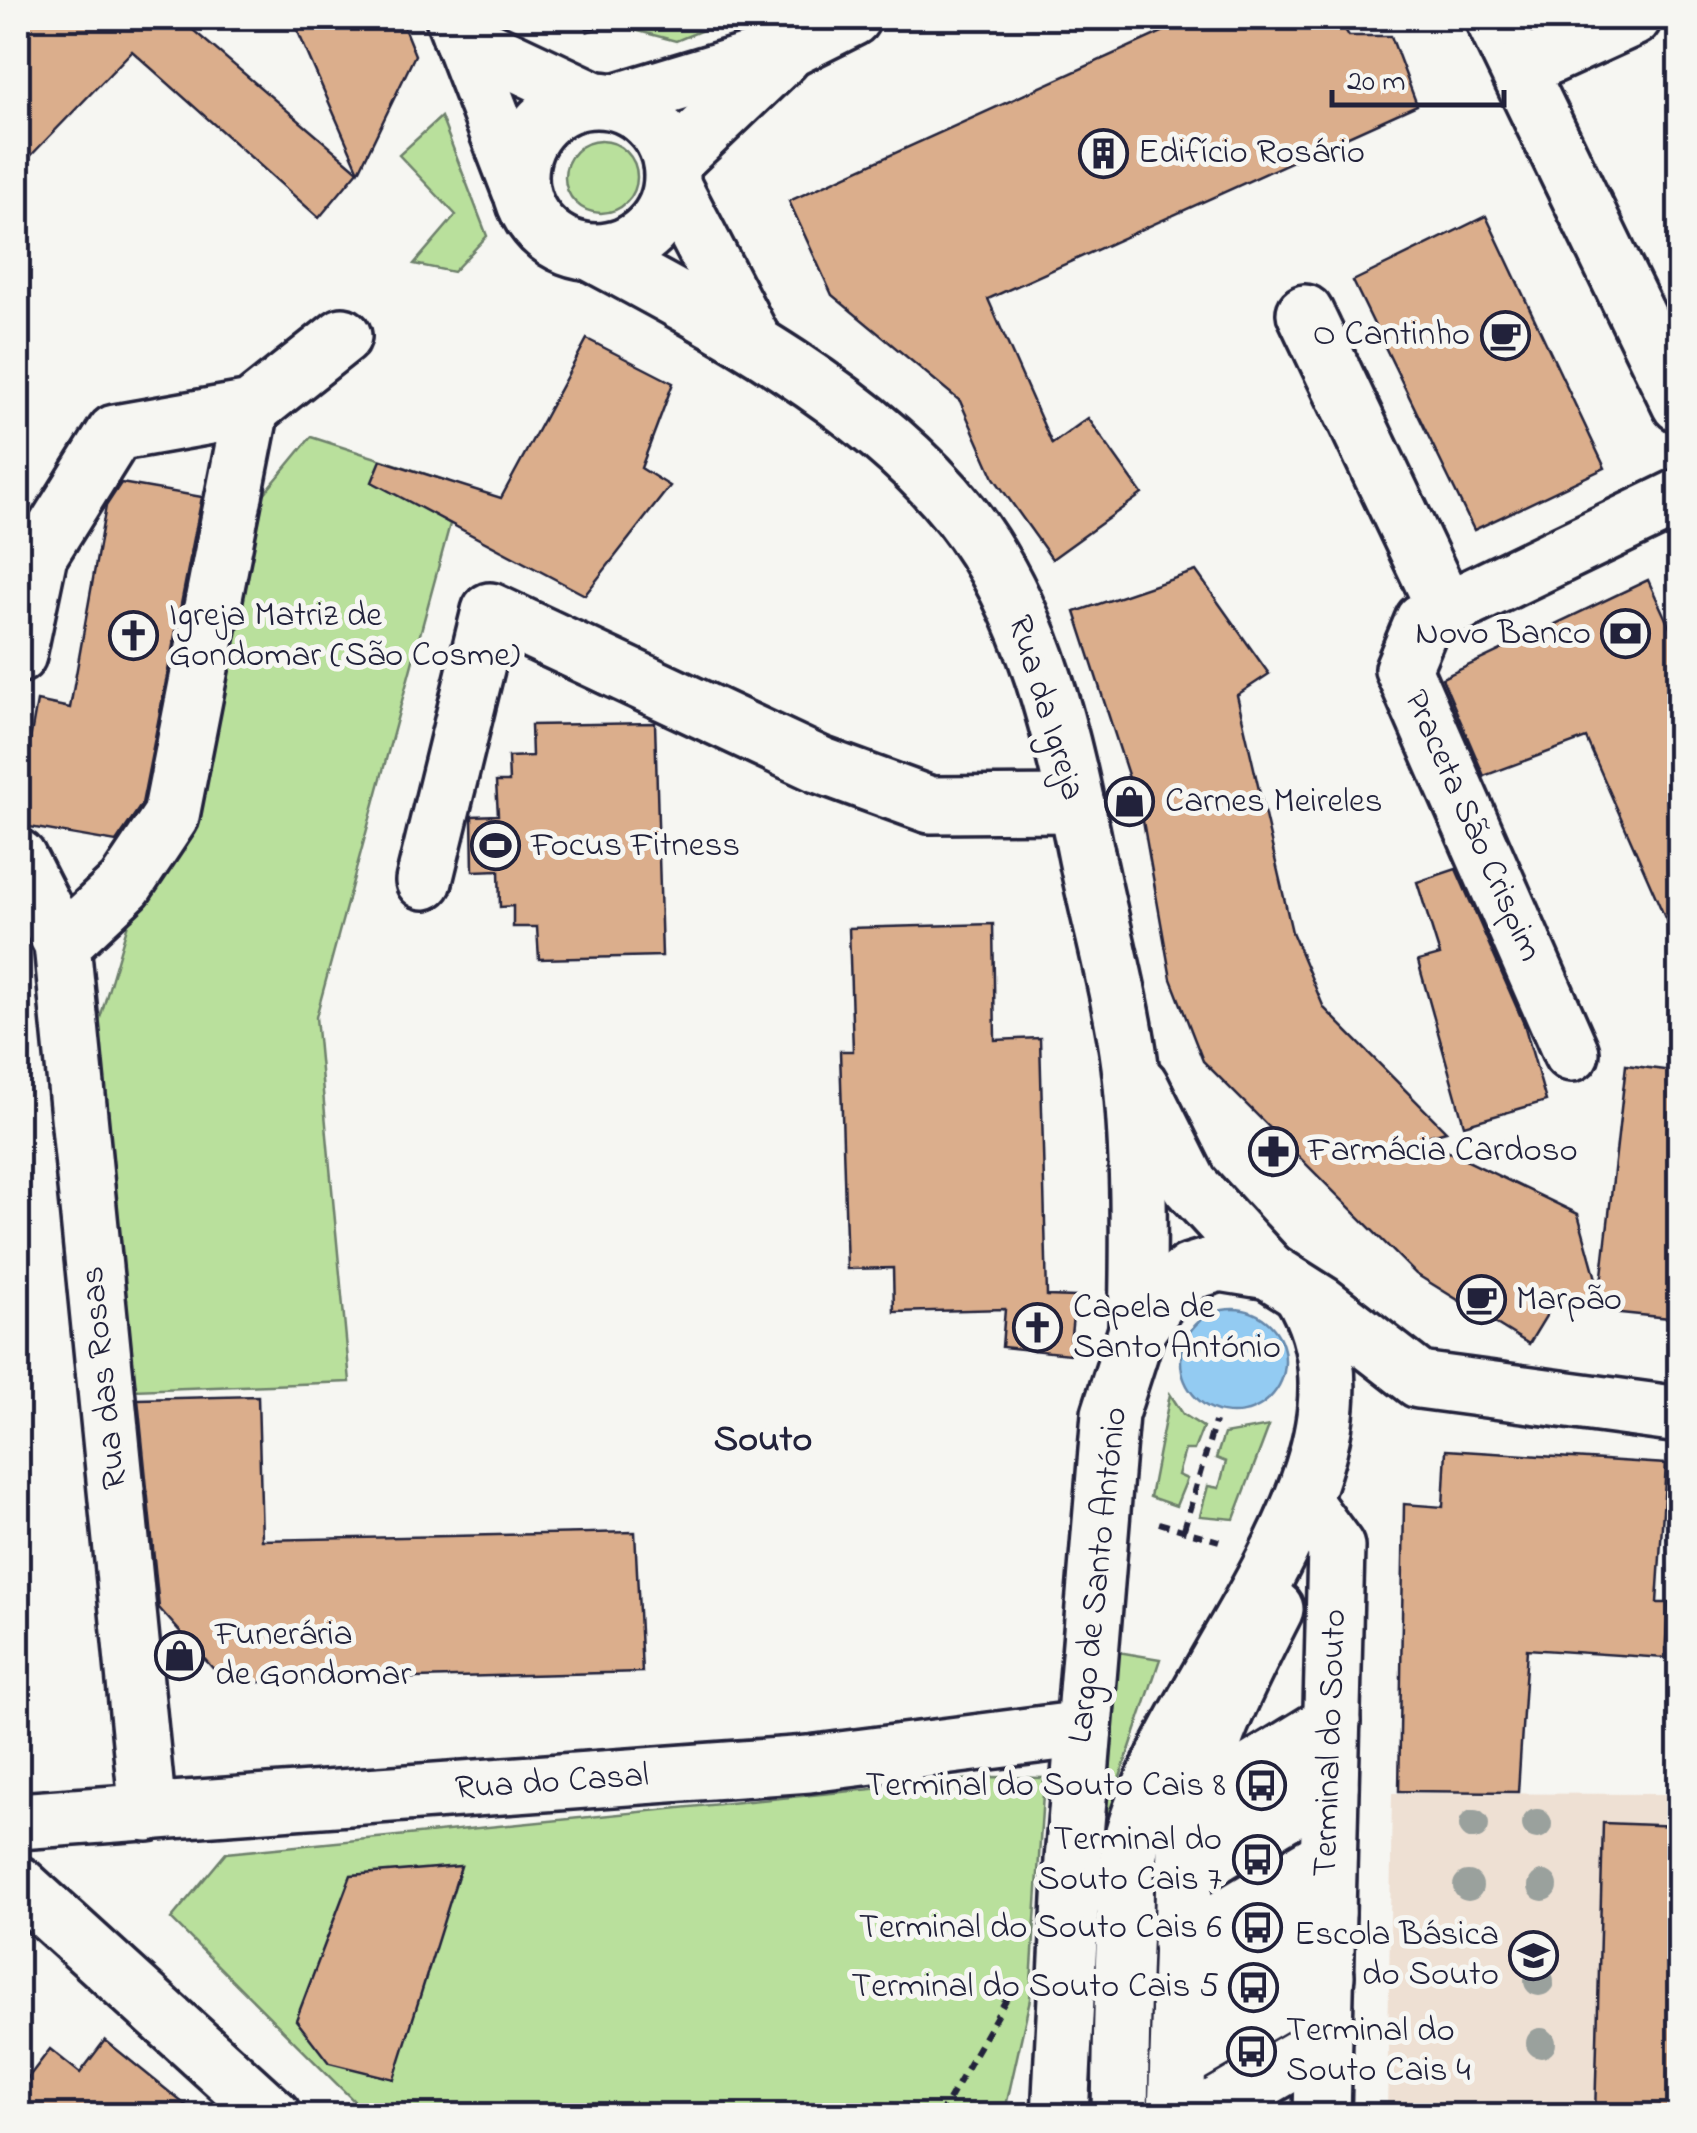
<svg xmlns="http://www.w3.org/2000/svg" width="1697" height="2133" viewBox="0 0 1697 2133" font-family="'Indie Flower',sans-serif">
<rect width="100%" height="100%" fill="#f6f6f2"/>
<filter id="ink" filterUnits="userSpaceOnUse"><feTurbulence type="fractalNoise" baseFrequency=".01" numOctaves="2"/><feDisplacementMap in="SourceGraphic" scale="20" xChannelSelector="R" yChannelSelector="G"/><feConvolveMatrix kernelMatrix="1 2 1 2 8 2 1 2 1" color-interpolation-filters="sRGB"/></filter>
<g filter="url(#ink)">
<path fill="#eee0d3" d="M 1392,1793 L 1679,1794 L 1679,2115 L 1387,2116 Z"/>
<g fill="#b9e09c" stroke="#6e816c" stroke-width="2.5">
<path d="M 589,18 L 732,18 L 676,41 Z"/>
<path d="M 441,117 L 487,236 L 453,272 L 414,264 L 456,215 L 399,155 Z"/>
<circle cx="601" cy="177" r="36"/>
<path d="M 311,437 L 448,481 L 439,517 L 450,524 L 316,1017 L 350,1382 L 133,1390 L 98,1025 L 250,511 Z"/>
<path d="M 1170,1394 L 1183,1414 L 1203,1427 L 1194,1450 L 1185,1450 L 1178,1475 L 1187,1479 L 1176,1506 L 1150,1497 Z"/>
<path d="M 1269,1426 L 1234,1519 L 1200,1516 L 1208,1486 L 1219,1488 L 1226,1462 L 1216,1458 L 1224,1434 Z"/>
<path d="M 1118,1652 L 1160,1659 L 1117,1786 L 1099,1881 L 1094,2115 L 1083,2116 L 1091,1879 Z"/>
<path d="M 993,1777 L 1044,1778 L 1030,1999 L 1004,2115 L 368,2115 L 171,1919 L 226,1853 Z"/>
</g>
<circle fill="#93cbf2" stroke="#6687a9" stroke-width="2.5" cx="1233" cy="1361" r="52"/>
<g fill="#dbae8c" stroke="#22223b" stroke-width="2.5">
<path d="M 18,18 L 179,18 L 358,171 L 319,218 L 132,51 L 18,169 Z"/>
<path d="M 292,18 L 400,18 L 415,55 L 359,171 Z"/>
<path d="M 1193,18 L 1338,18 L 1349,36 L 1391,36 L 1417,105 L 988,299 L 1052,444 L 1088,418 L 1142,494 L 1052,559 L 994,478 L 960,401 L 832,295 L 789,201 Z"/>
<path d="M 1486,216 L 1605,468 L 1474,530 L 1353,281 Z"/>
<path d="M 587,339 L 673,383 L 641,468 L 670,486 L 585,595 L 372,482 L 381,460 L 501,498 Z"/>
<path d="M 121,483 L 202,497 L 142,804 L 116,842 L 18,825 L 18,808 L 37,701 L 70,708 L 106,506 Z"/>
<path d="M 1196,571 L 1269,674 L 1237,695 L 1292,932 L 1324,1008 L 1446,1131 L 1420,1138 L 1578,1214 L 1600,1293 L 1626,1065 L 1680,1072 L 1680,1319 L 1552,1306 L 1529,1344 L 1416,1274 L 1203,1061 L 1171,979 L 1143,821 L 1075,612 Z"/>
<path d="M 1648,580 L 1680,650 L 1680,952 L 1586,738 L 1484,776 L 1442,678 Z"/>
<path d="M 655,723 L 662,956 L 539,959 L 537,927 L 513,927 L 513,906 L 500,907 L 499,870 L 473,871 L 472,816 L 498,815 L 496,782 L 509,782 L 508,757 L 532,756 L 531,725 Z"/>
<path d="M 1456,869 L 1524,1024 L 1546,1101 L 1464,1125 L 1418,961 L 1440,955 L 1417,882 Z"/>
<path d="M 993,924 L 995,1040 L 1040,1038 L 1047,1296 L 1075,1297 L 1069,1354 L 1002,1347 L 1005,1309 L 894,1312 L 893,1268 L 847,1269 L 840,1051 L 853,1051 L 849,928 Z"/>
<path d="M 258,1396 L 262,1540 L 635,1532 L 642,1672 L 226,1683 L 159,1608 L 138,1399 Z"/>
<path d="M 1446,1450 L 1666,1464 L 1657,1603 L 1668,1603 L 1665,1658 L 1527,1649 L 1518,1792 L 1399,1791 L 1404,1504 L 1443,1507 Z"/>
<path d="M 1603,1823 L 1680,1826 L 1680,2116 L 1595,2116 Z"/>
<path d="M 461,1866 L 394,2079 L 329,2063 L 296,2020 L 351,1875 Z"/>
<path d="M 105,2040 L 199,2116 L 18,2116 L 18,2091 L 50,2049 L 80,2073 Z"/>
</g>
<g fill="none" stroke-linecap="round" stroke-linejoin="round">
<defs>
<g id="minor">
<path d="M 1493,18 L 1680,404"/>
<path d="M 1519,70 L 1633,18"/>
<path d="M 615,102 L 788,50 L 852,18"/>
<path d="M 671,163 L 783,56"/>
<path d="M 1305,313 L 1446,610"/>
<path d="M 18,655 L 39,555 L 115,433 L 251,409 L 343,336"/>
<path d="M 18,858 L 62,944 L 148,1813"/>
<path d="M 424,881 L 490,611 L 820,765 L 930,805 L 1076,804"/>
<path d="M 62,944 L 125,885 L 171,816 L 251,409"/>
<path d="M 1571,1053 L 1403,669 L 1423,621 L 1680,497"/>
<path d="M 1303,1502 L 1336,1547 L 1322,2116"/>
<path d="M 1192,1808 L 1332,1722"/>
<path d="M 18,1821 L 809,1764 L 1084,1729"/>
<path d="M 1184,1874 L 1330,1786"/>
<path d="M 18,1884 L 273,2116"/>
<path d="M 1181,1944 L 1328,1856"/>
<path d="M 1179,2003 L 1327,1913"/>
<path d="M 1178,2062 L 1326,1976"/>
<path d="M 1176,2116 L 1185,1848 C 1201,1752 1232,1694 1275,1609"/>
<path d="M 1200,2116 L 1323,2044"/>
</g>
<g id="major">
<path d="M 454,18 L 520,189"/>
<path d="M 461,37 L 593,99"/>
<circle cx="596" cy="176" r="76"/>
<path d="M 672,185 L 752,339"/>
<path d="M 592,253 C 716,319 871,402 960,514 C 1037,612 1063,739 1087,858 C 1101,926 1121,996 1130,1065 C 1140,1152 1139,1243 1137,1330"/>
<path d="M 1140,1085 L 1190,1185 L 1269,1271"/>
<path d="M 1060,2116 L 1073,1860 L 1110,1414 L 1137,1330 L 1162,1295 L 1190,1272 L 1220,1263 L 1269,1271 L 1321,1304 L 1419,1380 L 1680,1415"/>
<path d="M 1120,2116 C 1121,2052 1122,1989 1125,1925 C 1126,1903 1124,1878 1128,1857 C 1162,1685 1406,1465 1301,1292"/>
</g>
</defs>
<use href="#minor" stroke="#22223b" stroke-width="62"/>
<use href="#major" stroke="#22223b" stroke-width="62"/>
<g stroke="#22223b" stroke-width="6" stroke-dasharray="10 8" stroke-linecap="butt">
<path d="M 586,30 L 630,18"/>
<path d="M 1159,1523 L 1219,1541"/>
<path d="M 1184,1529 L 1215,1422"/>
<path d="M 939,2116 L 1007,1998"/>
</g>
<use href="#minor" stroke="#f6f6f2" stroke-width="55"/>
<use href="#major" stroke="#f6f6f2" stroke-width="55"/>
</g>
<g fill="#9aa19d">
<circle cx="1537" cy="1824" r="15"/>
<circle cx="1474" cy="1825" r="15"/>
<circle cx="1468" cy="1886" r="15"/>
<circle cx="1543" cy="1886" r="15"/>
<circle cx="1539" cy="1981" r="15"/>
<circle cx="1541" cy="2043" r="15"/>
</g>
</g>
<defs>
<symbol id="building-ring" viewBox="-11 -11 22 22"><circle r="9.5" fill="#f6f6f2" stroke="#22223b" stroke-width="1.5"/><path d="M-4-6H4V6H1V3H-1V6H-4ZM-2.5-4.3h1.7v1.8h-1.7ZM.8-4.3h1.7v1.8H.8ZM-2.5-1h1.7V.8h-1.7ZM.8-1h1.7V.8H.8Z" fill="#22223b"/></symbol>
<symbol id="cafe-ring" viewBox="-11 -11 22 22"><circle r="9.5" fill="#f6f6f2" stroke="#22223b" stroke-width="1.5"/><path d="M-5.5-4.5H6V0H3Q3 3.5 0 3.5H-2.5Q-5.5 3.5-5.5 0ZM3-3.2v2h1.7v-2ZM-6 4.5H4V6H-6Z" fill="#22223b"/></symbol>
<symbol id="bank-ring" viewBox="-11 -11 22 22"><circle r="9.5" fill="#f6f6f2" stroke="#22223b" stroke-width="1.5"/><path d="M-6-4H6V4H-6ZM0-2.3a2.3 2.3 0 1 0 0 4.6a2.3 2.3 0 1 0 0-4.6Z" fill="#22223b"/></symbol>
<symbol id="church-ring" viewBox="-11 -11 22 22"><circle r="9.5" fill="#f6f6f2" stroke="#22223b" stroke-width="1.5"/><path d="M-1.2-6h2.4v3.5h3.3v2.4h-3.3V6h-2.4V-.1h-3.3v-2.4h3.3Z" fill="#22223b"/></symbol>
<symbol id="shop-ring" viewBox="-11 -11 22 22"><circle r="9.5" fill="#f6f6f2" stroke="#22223b" stroke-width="1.5"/><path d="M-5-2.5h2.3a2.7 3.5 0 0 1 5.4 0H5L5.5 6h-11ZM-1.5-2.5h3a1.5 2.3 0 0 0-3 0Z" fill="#22223b"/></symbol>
<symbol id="stadium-ring" viewBox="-11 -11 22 22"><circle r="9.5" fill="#f6f6f2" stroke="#22223b" stroke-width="1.5"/><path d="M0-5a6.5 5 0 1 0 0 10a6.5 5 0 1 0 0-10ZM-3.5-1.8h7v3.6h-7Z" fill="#22223b"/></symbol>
<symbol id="pharmacy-ring" viewBox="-11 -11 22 22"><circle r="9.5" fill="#f6f6f2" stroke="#22223b" stroke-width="1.5"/><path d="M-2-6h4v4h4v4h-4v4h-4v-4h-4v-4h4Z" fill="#22223b"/></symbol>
<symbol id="bus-ring" viewBox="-11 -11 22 22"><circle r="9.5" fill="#f6f6f2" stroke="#22223b" stroke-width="1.5"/><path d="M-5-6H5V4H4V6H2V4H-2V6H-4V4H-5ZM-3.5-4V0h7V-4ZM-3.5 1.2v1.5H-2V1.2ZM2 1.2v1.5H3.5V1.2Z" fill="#22223b"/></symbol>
<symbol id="school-ring" viewBox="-11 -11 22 22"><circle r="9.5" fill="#f6f6f2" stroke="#22223b" stroke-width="1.5"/><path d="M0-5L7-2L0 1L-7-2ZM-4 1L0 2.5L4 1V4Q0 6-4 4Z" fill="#22223b"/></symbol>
</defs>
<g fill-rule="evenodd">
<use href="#building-ring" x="1076" y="126" width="55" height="55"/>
<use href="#cafe-ring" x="1478" y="308" width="55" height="55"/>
<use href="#bank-ring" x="1598" y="606" width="55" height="55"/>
<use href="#church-ring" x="106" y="608" width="55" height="55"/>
<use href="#shop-ring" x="1102" y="774" width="55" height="55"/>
<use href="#stadium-ring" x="468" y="818" width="55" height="55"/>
<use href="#pharmacy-ring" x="1246" y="1124" width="55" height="55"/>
<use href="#cafe-ring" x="1454" y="1272" width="55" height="55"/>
<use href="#church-ring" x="1010" y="1300" width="55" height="55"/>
<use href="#shop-ring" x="152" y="1628" width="55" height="55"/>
<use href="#bus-ring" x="1234" y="1758" width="55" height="55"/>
<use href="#bus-ring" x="1230" y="1832" width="55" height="55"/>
<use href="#bus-ring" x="1230" y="1900" width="55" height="55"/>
<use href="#school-ring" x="1506" y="1928" width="55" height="55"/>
<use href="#bus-ring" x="1226" y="1960" width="55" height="55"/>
<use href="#bus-ring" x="1224" y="2024" width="55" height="55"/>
</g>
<g text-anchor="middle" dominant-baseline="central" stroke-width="10" stroke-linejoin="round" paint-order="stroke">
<g font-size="35" fill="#22223b" stroke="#f6f6f2" text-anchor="start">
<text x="1138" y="153">Edifício Rosário</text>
<text x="1470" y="335" text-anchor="end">O Cantinho</text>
<text x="169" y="616">Igreja Matriz de<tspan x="169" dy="40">Gondomar (São Cosme)</tspan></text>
<text x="1591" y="634" text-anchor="end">Novo Banco</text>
<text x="1165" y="802">Carnes Meireles</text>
<text x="531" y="846">Focus Fitness</text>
<text x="1308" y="1151">Farmácia Cardoso</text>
<text x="1516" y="1300">Marpão</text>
<text x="1073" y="1308">Capela de<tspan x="1073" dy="40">Santo António</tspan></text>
<text x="215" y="1635">Funerária<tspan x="215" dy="40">de Gondomar</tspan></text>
<text x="1226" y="1786" text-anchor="end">Terminal do Souto Cais 8</text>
<text x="1222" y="1840" text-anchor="end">Terminal do<tspan x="1222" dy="40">Souto Cais 7</tspan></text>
<text x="1222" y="1928" text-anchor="end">Terminal do Souto Cais 6</text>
<text x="1499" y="1935" text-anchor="end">Escola Básica<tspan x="1499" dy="40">do Souto</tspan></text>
<text x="1219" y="1987" text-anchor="end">Terminal do Souto Cais 5</text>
<text x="1286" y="2031">Terminal do<tspan x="1286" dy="40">Souto Cais 4</tspan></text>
</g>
<g font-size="35" fill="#22223b" stroke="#f6f6f2">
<text transform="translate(1045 708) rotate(73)">Rua da Igreja</text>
<text transform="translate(1472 826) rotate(66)">Praceta São Crispim</text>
<text transform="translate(105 1378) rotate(-96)">Rua das Rosas</text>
<text transform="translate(1099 1575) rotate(-84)">Largo de Santo António</text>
<text transform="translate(1331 1743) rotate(-88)">Terminal do Souto</text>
<text transform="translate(552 1783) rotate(-4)">Rua do Casal</text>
</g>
<g font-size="38" font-weight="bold" fill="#22223b" stroke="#f6f6f2">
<text x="763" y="1441">Souto</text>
</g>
</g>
<rect width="1697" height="2133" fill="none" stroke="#f6f6f2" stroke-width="60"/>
<rect x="30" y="30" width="1637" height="2073" fill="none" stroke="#22223b" stroke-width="4" filter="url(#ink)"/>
<path d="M1332 90v15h172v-15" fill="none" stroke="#22223b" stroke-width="5"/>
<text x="1347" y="90" font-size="30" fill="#22223b" stroke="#f6f6f2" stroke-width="8" paint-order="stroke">20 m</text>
</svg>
